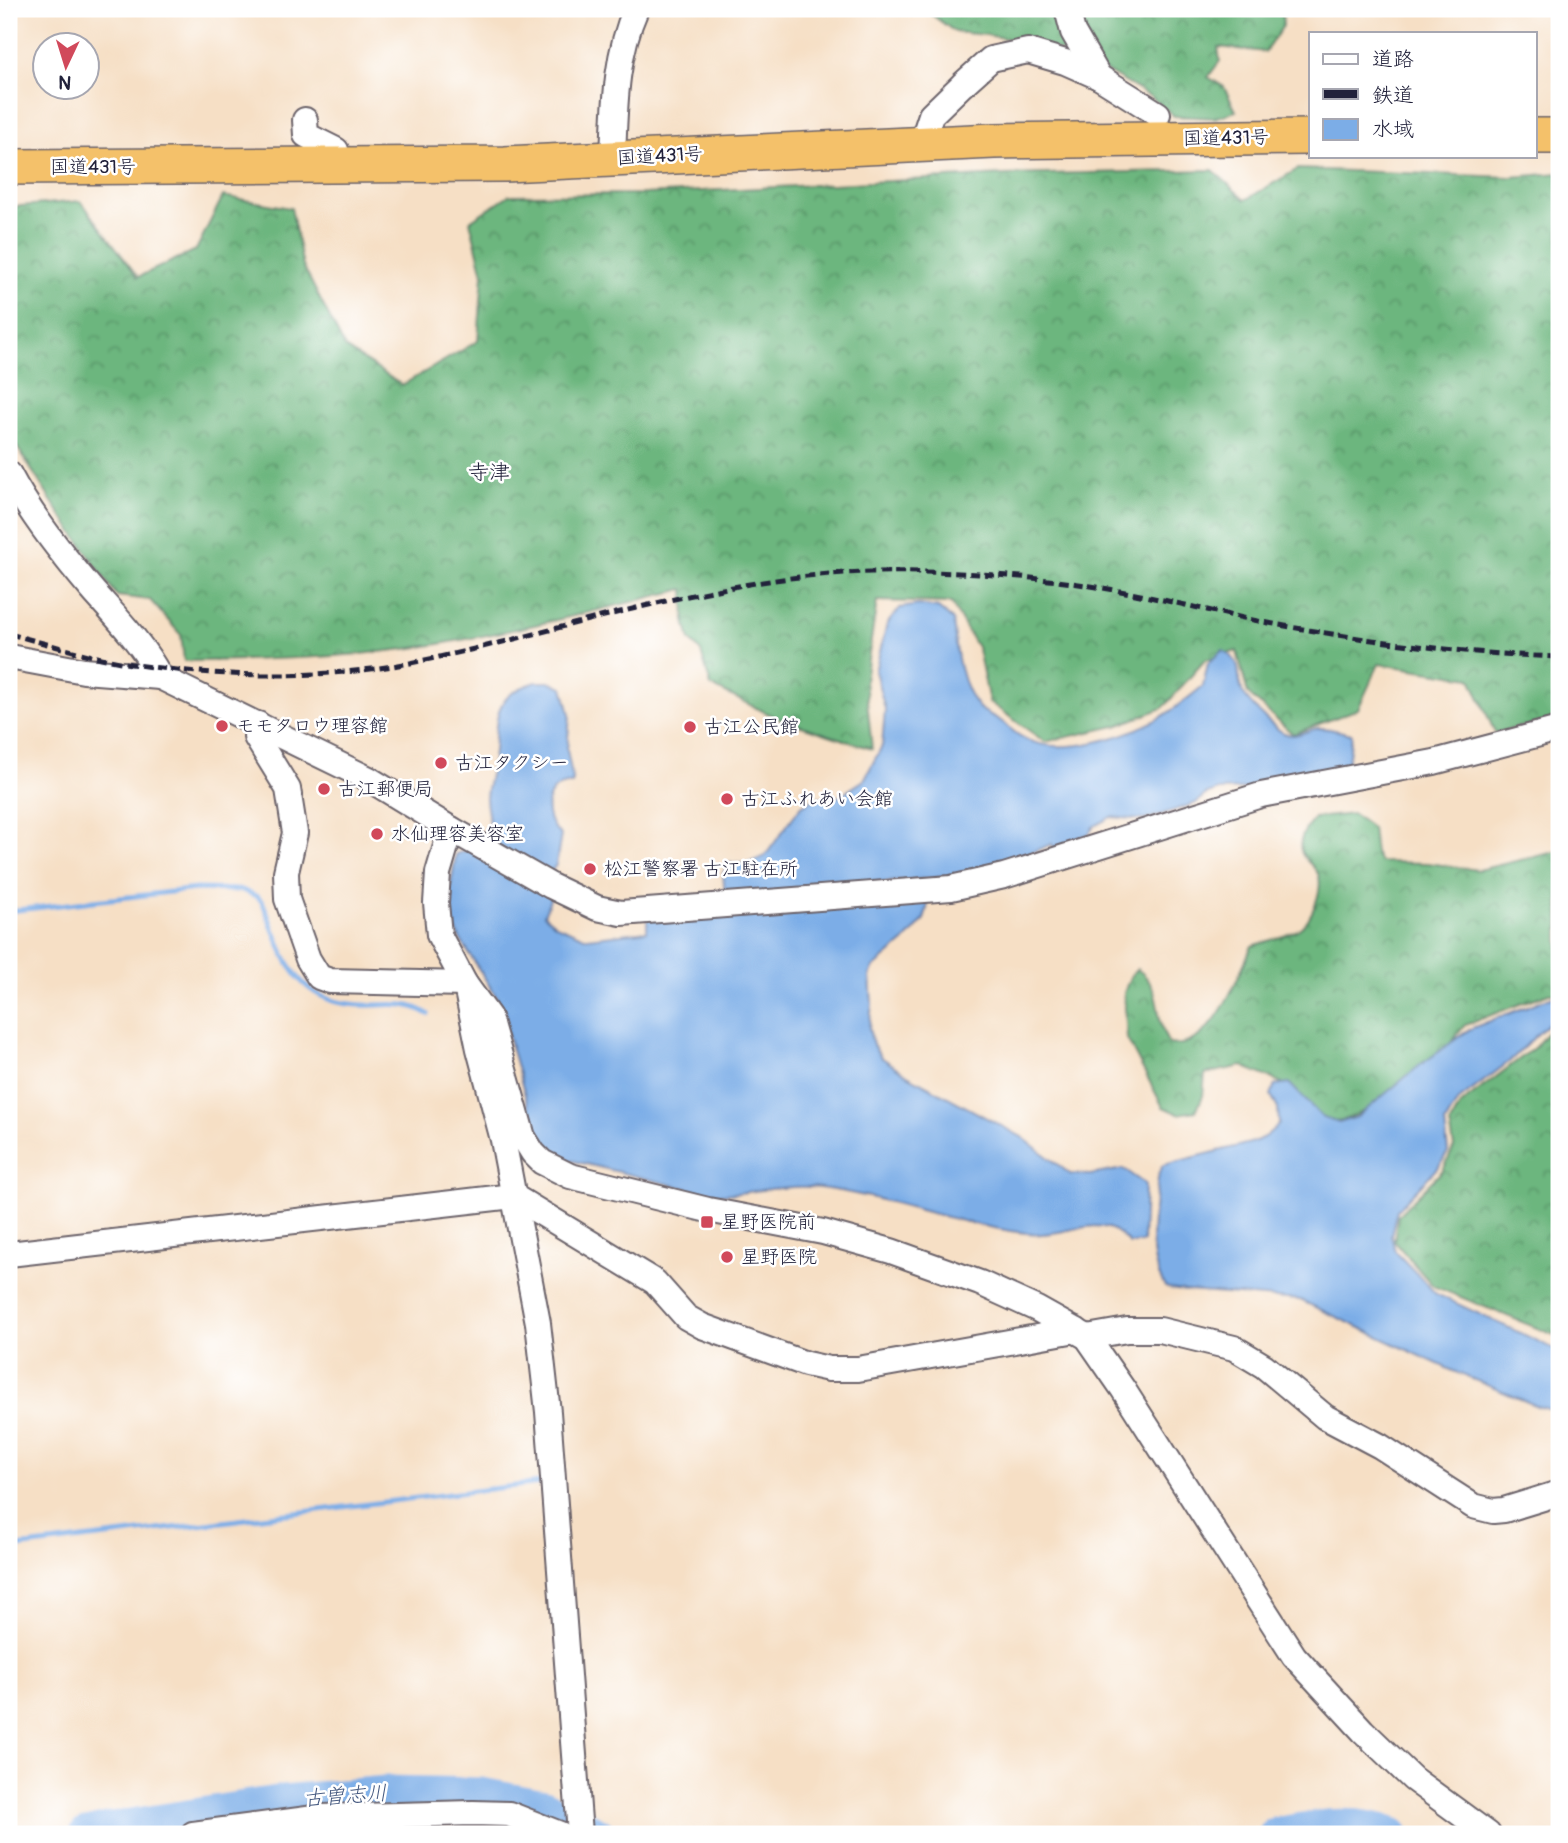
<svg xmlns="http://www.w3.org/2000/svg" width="1568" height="1843" viewBox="0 0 1568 1843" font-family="Pangolin,'Klee One',sans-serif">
<defs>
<pattern id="forest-crowns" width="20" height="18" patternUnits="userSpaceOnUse" patternTransform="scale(1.75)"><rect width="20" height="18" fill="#6cb67e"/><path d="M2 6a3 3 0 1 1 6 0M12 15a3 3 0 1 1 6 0" fill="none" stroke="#589468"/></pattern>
</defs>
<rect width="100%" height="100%" fill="#fff"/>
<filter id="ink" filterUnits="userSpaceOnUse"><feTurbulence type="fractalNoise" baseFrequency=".0143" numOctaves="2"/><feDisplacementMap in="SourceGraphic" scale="14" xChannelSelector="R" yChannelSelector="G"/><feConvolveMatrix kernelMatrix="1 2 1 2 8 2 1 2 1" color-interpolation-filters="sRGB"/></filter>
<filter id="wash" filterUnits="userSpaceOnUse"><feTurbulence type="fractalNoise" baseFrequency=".00686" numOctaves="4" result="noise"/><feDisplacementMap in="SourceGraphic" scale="28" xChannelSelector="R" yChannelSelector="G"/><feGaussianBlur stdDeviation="1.57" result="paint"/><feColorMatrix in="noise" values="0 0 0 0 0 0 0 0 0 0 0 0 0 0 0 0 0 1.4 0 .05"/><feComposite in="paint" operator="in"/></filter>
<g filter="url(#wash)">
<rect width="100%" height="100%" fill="#f6dfc5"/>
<g fill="url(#forest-crowns)" stroke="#476c5c" stroke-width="2">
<path d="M 924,9 L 1054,9 L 1069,44 L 1070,54 L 1033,43 L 986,35 L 955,32 Z"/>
<path d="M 1078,9 L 1282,9 L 1283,26 L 1265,52 L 1218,47 L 1220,61 L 1208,77 L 1224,87 L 1236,111 L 1215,118 L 1174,116 L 1151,97 L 1102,69 L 1084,31 Z"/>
<path d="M 1298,169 L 1511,177 L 1559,173 L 1559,718 L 1495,733 L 1471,678 L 1379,664 L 1358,709 L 1293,734 L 1248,694 L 1237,651 L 1205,660 L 1163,708 L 1116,726 L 1045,742 L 989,702 L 978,649 L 951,603 L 877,601 L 865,680 L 872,749 L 777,718 L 711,686 L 701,652 L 690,640 L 685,621 L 684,589 C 603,609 521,630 439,644 C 355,658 269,660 184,661 L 181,635 L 150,600 L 117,596 L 52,502 L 12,439 L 9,428 L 9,207 L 81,201 L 138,277 L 196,250 L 223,196 L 291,208 L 303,266 L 345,348 L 402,385 L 478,341 L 483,274 L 470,221 L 509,195 L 644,194 L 1003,175 L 1213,170 L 1245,200 Z"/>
<path d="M 1353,814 L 1372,828 L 1375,853 L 1380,862 L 1428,863 L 1478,870 L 1559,851 L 1559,993 L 1549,993 L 1465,1025 L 1439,1058 L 1381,1104 L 1342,1121 L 1326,1123 L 1287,1085 L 1242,1066 L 1205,1074 L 1203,1096 L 1196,1111 L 1178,1114 L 1163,1107 L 1127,1039 L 1124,993 L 1130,977 L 1137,969 C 1164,987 1153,1018 1169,1044 C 1213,1052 1237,977 1252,946 C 1266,941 1286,937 1299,929 C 1312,920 1324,888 1318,874 C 1315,867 1308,863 1304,857 C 1295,843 1305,829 1314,818 Z"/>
<path d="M 1559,1018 L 1559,1337 L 1433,1286 L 1394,1241 L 1398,1215 L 1443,1170 L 1454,1147 L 1450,1124 L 1461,1104 L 1535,1047 Z"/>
</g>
<g fill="#7cade7" stroke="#4f6891" stroke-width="2">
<path d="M 918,605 L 938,608 L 953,620 C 956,649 959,684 978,707 C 984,713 994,716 1001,721 C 1008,726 1014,733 1022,737 C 1060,760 1135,735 1169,712 C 1181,704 1192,695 1203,686 L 1208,663 L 1223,650 C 1245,666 1235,670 1242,691 C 1246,701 1275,729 1284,733 C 1297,739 1307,729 1320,728 C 1331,728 1341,732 1352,734 L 1347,770 L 1249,789 L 1219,790 L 1205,795 L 1196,803 L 1144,820 L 1111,817 L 1093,827 L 1089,834 L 1054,848 L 1052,844 L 988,869 L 988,873 L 725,897 L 723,873 L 730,863 L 747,864 L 765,856 L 801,806 L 818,797 L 838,797 L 864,780 L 882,746 L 885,709 L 875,671 L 887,624 L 900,608 Z"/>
<path d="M 537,682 L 549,682 L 563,687 L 570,714 L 567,750 L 573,781 L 572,784 C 542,783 541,820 561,835 L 556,865 L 546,878 L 475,835 L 488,831 C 491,821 486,809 486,798 C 487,785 491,773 493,760 C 498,719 490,695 537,682 Z"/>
<path d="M 473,848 L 552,894 L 544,915 L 556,925 L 587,938 L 647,931 L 647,917 L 929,900 L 924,920 L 904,942 L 873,968 L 870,976 L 872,1004 L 869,1028 L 873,1045 L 881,1057 L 909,1076 L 1022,1137 L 1070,1174 L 1090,1175 L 1123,1169 L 1145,1184 L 1143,1242 L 1129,1244 C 1103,1209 1069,1237 1035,1234 C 959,1227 888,1195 811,1187 C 777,1184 746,1196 710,1194 L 565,1159 L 550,1152 L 537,1137 L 497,998 L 460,939 L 450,916 L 449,896 L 456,854 Z"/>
<path d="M 1553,996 L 1559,1000 L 1559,1013 L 1510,1061 L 1458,1101 L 1445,1123 L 1448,1152 L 1439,1166 L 1397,1210 L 1391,1235 L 1395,1251 L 1436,1294 L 1559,1351 L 1559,1412 L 1537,1406 L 1453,1371 L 1300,1300 L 1176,1290 L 1165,1287 C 1144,1253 1154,1209 1159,1172 L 1163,1165 L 1254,1142 L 1266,1136 L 1279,1124 L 1278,1109 L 1271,1095 L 1275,1085 L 1289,1083 L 1323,1118 L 1339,1123 L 1357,1117 L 1419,1066 L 1470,1029 Z"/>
</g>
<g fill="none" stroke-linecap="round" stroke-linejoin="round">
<g stroke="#7cade7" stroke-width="5">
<path d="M 9,911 L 196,889 L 242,890 L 258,897 L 263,903 C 288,966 297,1008 376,1005 C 395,1004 411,1003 428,1014"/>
<path d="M 9,1548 L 540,1483"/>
</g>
<g stroke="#7cade7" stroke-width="33">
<path d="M 86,1834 L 112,1828 L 283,1801 L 386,1792 L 481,1794 L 544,1806 L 599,1834"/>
<path d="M 1275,1834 C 1314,1826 1355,1819 1393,1834"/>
</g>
</g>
</g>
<g filter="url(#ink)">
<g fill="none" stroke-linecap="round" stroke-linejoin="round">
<defs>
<g id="minor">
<path d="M 1067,9 L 1073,32 L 1099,77"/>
<path d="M 305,120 L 306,135 L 336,150 L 340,166"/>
<path d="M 925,144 L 925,133 L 931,115 L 962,85 L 991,59 L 1028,51 L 1065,62 L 1099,77 L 1158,114"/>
<path d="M 613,159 C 615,108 615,56 636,9"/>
<path d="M 9,474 C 31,516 63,556 94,592 C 118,619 143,645 160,677"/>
<path d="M 9,657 L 84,671 L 160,677 L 369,779 L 451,829 L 551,886 L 597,908 L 621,913 L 951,888 L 1004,876 L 1261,795 L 1434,762 L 1559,729"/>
<path d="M 258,724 L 256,737 L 288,789 L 295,833 L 286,872 L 287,899 L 308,959 L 319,977 L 330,981 L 465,984"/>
<path d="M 451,829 L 438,873 L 436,903 L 439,935 L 465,984 L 489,1017 L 523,1137 L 533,1153 L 542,1162 L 570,1176 L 708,1210 L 823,1232 L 891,1251 L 980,1283 L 1037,1309 L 1087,1337 L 1123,1389 L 1294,1656 L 1363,1731 L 1413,1779 L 1488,1834"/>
<path d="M 467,991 L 479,1049 L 503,1140 L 538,1323 L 548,1412 L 580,1834"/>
<path d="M 9,1254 L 513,1196 L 655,1282 L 686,1317 L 702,1326 L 806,1364 L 829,1369 L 858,1369 L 1076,1330"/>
<path d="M 1087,1337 L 1127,1330 L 1160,1330 L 1234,1348 L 1264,1366 L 1325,1417 L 1380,1446 L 1473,1506 L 1493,1511 L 1504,1510 L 1559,1493"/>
<path d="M 193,1834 L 322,1817 L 473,1813 L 509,1814 L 560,1834"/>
</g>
<g id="highway">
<path d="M 1535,136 L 1559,136"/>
<path d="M 9,167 L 505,164 L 994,141 L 1311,137"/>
</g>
</defs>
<use href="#minor" stroke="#6c646b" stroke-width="28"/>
<use href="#highway" stroke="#6c646b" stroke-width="38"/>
<use href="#minor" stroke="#fff" stroke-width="24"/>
<use href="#highway" stroke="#f4c16a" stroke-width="35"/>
<path stroke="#22223b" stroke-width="5" stroke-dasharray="10 5" stroke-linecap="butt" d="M 9,634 C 49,644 90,657 131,664 C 229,679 334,680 430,659 C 576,628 720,575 871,572 C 944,571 1019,574 1091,586 C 1156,596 1220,615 1285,626 C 1375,642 1468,654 1559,657"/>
</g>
</g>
<g fill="#d1495b" stroke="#fff" stroke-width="2.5">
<circle cx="222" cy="726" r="7"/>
<circle cx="690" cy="727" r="7"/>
<circle cx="441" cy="763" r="7"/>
<circle cx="324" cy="789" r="7"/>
<circle cx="727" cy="799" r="7"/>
<circle cx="377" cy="834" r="7"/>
<circle cx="590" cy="869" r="7"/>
<rect x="700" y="1215" width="14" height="14" rx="3.5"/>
<circle cx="727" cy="1257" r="7"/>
</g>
<g text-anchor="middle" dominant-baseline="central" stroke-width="5" stroke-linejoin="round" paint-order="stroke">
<g font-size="19" fill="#22223b" stroke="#fff">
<text transform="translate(1226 138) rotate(-1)">国道431号</text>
<text transform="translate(660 156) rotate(-3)">国道431号</text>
<text x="93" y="167">国道431号</text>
</g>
<g font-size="19" fill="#22223b" stroke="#fff" text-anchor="start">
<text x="236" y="726">モモタロウ理容館</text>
<text x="704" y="727">古江公民館</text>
<text x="455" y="763">古江タクシー</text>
<text x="338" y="789">古江郵便局</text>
<text x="741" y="799">古江ふれあい会館</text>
<text x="391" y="834">水仙理容美容室</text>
<text x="604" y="869">松江警察署 古江駐在所</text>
<text x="721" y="1222">星野医院前</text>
<text x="741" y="1257">星野医院</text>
</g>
<g font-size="21" fill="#22223b" stroke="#fff">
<text x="489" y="472">寺津</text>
</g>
<g font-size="21" font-style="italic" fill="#465a80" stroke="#fff">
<text transform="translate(345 1796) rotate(-4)">古曽志川</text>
</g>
</g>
<rect width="1568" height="1843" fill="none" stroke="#fff" stroke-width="35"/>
<rect x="1309" y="32" width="228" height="126" fill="#ffffff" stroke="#a7a7b1" stroke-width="2"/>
<rect x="1323" y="54" width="35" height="10" fill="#ffffff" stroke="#a7a7b1" stroke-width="2"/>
<text x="1372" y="66" font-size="21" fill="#22223b">道路</text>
<rect x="1323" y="89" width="35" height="10" fill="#22223b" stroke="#a7a7b1" stroke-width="2"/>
<text x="1372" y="102" font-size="21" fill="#22223b">鉄道</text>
<rect x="1323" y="119" width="35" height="21" fill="#7cade7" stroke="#a7a7b1" stroke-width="2"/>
<text x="1372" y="136" font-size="21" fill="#22223b">水域</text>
<g transform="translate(66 66) rotate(184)"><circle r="33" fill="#ffffff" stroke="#a7a7b1" stroke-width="2"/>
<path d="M0-5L12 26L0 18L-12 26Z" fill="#d1495b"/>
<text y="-10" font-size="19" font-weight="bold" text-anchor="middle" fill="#22223b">N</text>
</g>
</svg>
